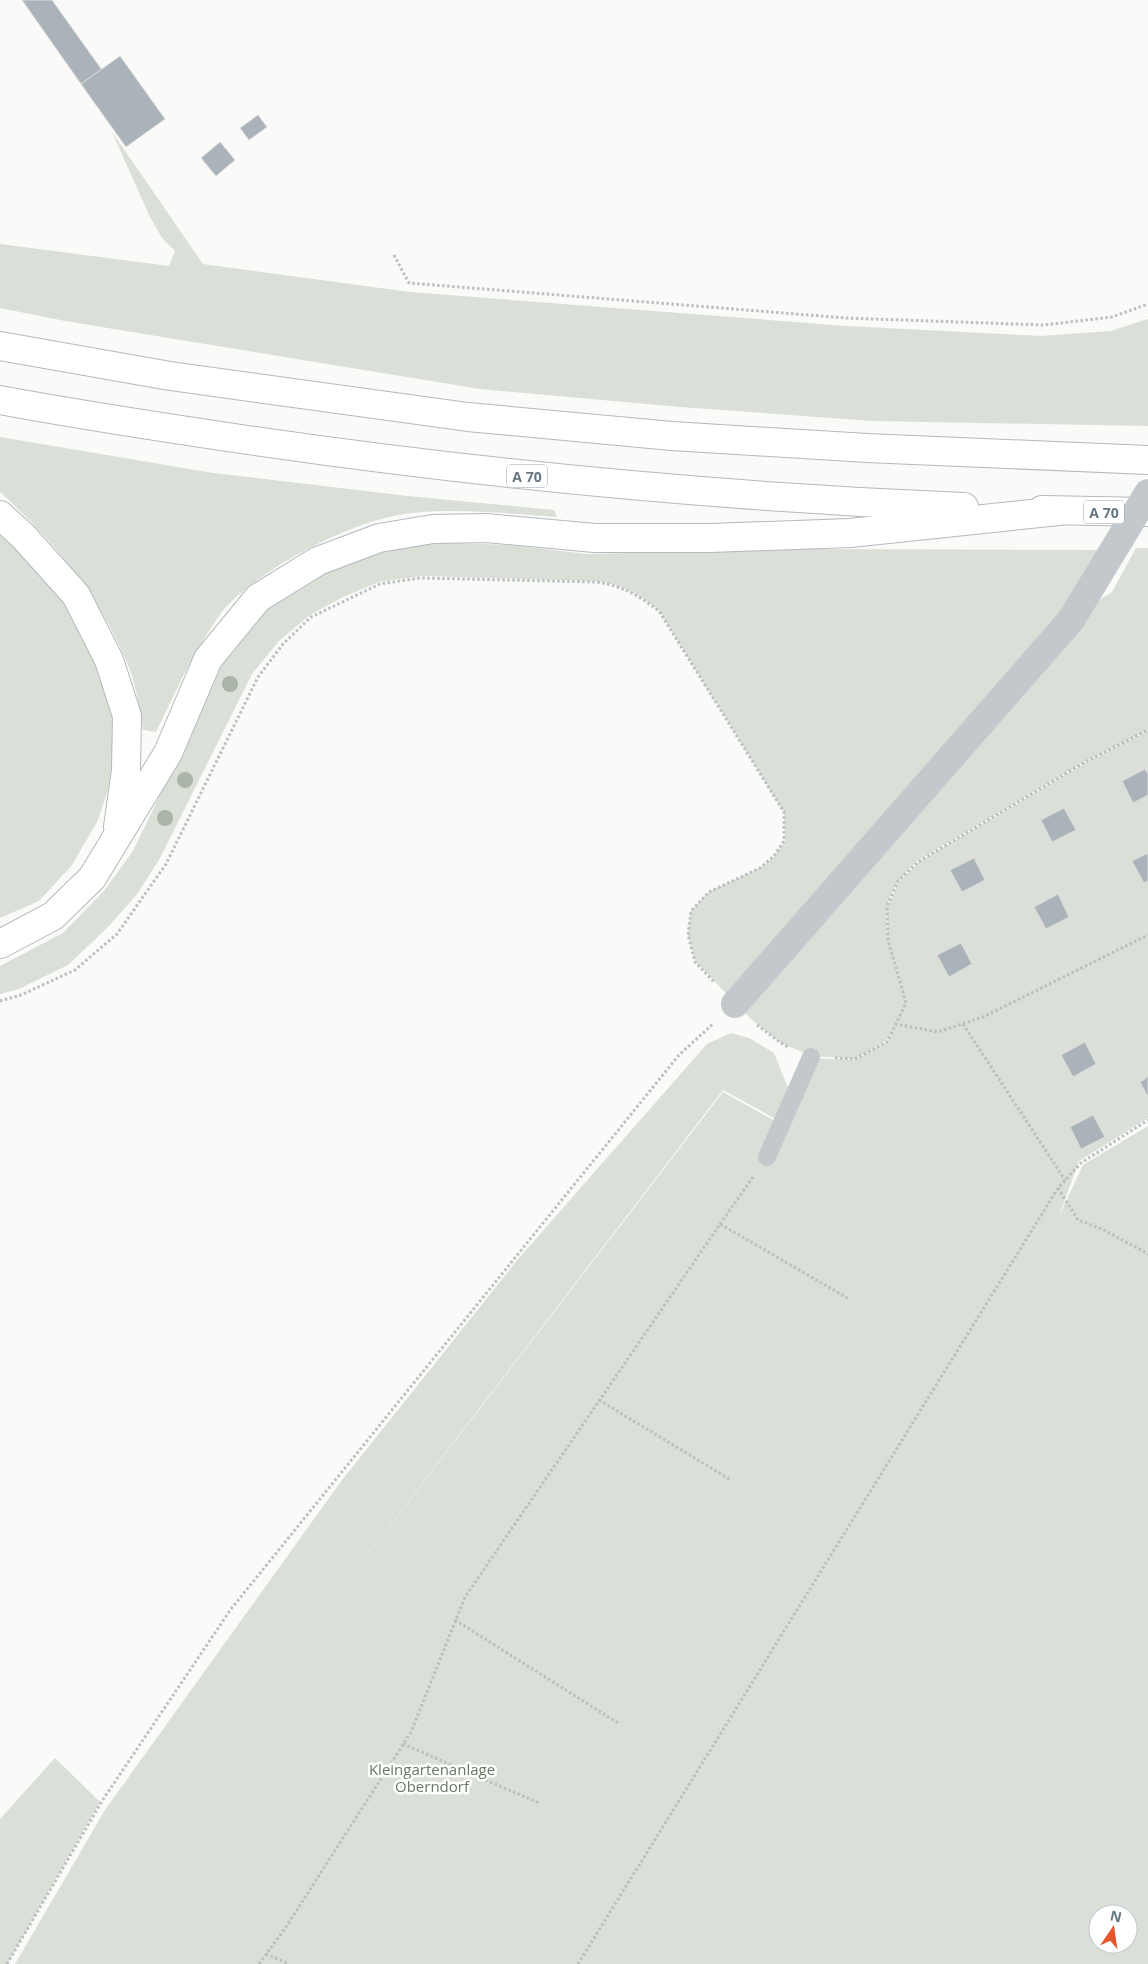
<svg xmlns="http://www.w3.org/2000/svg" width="1148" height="1964" viewBox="0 0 1148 1964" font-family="'Open Sans',sans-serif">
<rect width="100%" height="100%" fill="#fafaf8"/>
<g fill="#dadfd7" fill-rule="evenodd">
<path d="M 112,132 L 203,264 L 410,292 L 846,326 L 1041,336 L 1111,331 L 1148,319 L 1148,426 L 873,421 L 680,407 L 480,389 L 65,321 L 0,308 L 0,244 L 169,266 L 175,251 L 162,238 L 149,215 Z"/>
<path d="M 0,437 L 213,473 L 408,496 L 554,510 L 557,517 C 509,514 460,508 413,513 C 356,518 266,565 226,607 C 220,613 216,621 211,628 C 189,661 173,697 156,732 L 143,730 C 139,710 137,688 130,670 C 103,600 55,542 0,492 Z"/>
<path d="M 0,528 L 69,603 L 103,668 L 115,720 L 114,771 L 98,820 L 72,865 L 39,901 L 0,918 Z"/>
<path d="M 432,542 L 510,545 L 587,554 L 799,549 L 1104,550 L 1067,621 L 1112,592 L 1136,548 L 1148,548 L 1148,730 L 1084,762 L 917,861 C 892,887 882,899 888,937 L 887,907 L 899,882 L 919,862 L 1085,763 L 1148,731 L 1148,1118 L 1079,1161 L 1059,1216 L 1083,1165 L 1148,1126 L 1148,1964 L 15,1964 L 105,1810 L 342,1480 L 519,1258 L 707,1044 L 731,1033 L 749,1038 L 774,1053 L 790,1093 L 781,1122 L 723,1090 L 290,1656 L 236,1730 L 290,1656 L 723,1092 L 782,1125 L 812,1058 L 855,1060 L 887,1042 L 895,1026 L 886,1041 L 855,1059 L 812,1056 L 781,1043 L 751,1019 L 696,962 L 688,935 L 691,911 L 709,892 L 760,868 L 774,857 L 785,841 L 784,812 L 659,610 C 636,593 626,586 597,581 L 421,576 L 379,582 L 341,598 L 310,615 L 279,641 L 252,674 L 159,860 L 137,894 L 110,925 L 68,965 L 19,989 L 0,994 L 0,966 L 63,933 L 104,891 L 133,851 L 177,760 L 218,666 L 263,610 L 320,571 L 378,550 ZM 1098,1914 L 1128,1914 L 1128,1944 L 1098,1944 Z"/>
<path d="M 55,1758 L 100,1802 L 7,1964 L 0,1964 L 0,1819 Z"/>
</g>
<g fill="#aab3b9" stroke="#dcdcda">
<path d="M 22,0 L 52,0 L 102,70 L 81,84 Z"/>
<path d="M 120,56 L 165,119 L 126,147 L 81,84 Z"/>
<path d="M 258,115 L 267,127 L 249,140 L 240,128 Z"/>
<path d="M 220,142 L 235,160 L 216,176 L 201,158 Z"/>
<path d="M 1145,769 L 1148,774 L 1148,795 L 1133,803 L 1122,781 Z"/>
<path d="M 1064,808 L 1076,830 L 1052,842 L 1041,820 Z"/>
<path d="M 1148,853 L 1148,881 L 1144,883 L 1132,861 Z"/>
<path d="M 974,858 L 985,880 L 962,892 L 950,870 Z"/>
<path d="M 1058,894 L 1069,917 L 1046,929 L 1034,907 Z"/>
<path d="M 961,943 L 972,964 L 949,977 L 937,955 Z"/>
<path d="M 1085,1042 L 1096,1064 L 1073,1077 L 1061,1055 Z"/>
<path d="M 1148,1077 L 1148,1097 L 1140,1082 Z"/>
<path d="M 1093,1115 L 1105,1137 L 1081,1149 L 1070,1127 Z"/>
</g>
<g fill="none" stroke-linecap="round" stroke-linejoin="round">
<defs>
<g id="motorway">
<path d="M 0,346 L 170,376 L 468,417 L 672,436 L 867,448 L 1148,460"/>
<path d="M 0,400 C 80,415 160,427 241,439 C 480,474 722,497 964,507"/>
<path d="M 1042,510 L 1148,512"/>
<path d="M 0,515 L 23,536 L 76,595 L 109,660 L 127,716 L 126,770 L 118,827"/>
<path d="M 0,944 L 53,916 L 92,878 L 168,753 L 208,659 L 258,598 L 318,561 L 379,538 L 433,529 L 486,528 L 595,538 L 710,538 L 850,533 L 1059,511"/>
</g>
</defs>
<use href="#motorway" stroke="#b4b9bd" stroke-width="30"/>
<g stroke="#bbbfc2" stroke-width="3" stroke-dasharray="2.5 2.5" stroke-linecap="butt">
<path d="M 394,255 L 409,283 L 846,318 L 1044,325 L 1112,317 L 1148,304"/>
<path d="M 0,1001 L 21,995 L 75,970 L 117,934 L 166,864 L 258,677 L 283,644 L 311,617 L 380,584 L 420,578 L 597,582 C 625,587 636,594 659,611 L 784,812 L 784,841 L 774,856 L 760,868 L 709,892 L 691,911 L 688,935 L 695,962 L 715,983"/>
<path d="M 895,1024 L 938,1032 L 983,1017 L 1148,935"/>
<path d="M 963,1024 L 1065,1180"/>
<path d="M 757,1025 L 781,1043 L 788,1047"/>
<path d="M 835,1058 L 855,1059 L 887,1042 L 906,1003 L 888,940 L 887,906 L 898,881 L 918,862 L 1085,762 L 1148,730"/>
<path d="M 1058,1188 L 1078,1220 L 1102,1229 L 1148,1254"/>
<path d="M 720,1224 L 753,1177"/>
<path d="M 599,1400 L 731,1480"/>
<path d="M 455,1620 L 618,1723"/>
<path d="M 403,1744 L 539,1803"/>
<path d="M 266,1954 L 289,1964"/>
<path d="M 7,1964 L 102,1801 L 231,1609 L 679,1055 L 714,1023"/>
<path d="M 259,1964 L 286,1927 L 411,1732 L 465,1597 L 720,1224 L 849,1299"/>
<path d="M 578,1964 L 1058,1188 L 1081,1163 L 1148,1120"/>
</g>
<path stroke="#c3c8cc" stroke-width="18" d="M 767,1157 L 811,1057"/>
<path stroke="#c3c8cc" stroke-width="28" d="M 735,1004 L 1071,620"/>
<use href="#motorway" stroke="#fff" stroke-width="28"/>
<path stroke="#c3c8cc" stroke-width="28" d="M 1071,620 L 1148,493"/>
</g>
<g fill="#aab4a7">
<circle cx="230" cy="684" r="8"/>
<circle cx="185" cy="780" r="8"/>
<circle cx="165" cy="818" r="8"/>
</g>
<g text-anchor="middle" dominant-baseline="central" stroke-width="5" stroke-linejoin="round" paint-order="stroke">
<g fill="#fff" stroke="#939fa8" stroke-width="1">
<rect x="507" y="464.5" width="40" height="23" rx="4"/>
<rect x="1084" y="500.5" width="40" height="23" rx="4"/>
</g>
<g font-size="14" font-weight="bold" fill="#657683">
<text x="527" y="476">A 70</text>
<text x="1104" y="512">A 70</text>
</g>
<g font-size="15" fill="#687a64" stroke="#fff">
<text x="432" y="1769">Kleingartenanlage<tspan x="432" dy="17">Oberndorf</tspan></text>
</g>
</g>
<g transform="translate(1113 1929) rotate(13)"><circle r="24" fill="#ffffff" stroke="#c1c8cd"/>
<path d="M0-4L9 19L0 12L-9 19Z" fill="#e4572e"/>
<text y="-8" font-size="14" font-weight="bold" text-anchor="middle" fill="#657683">N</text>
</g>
</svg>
